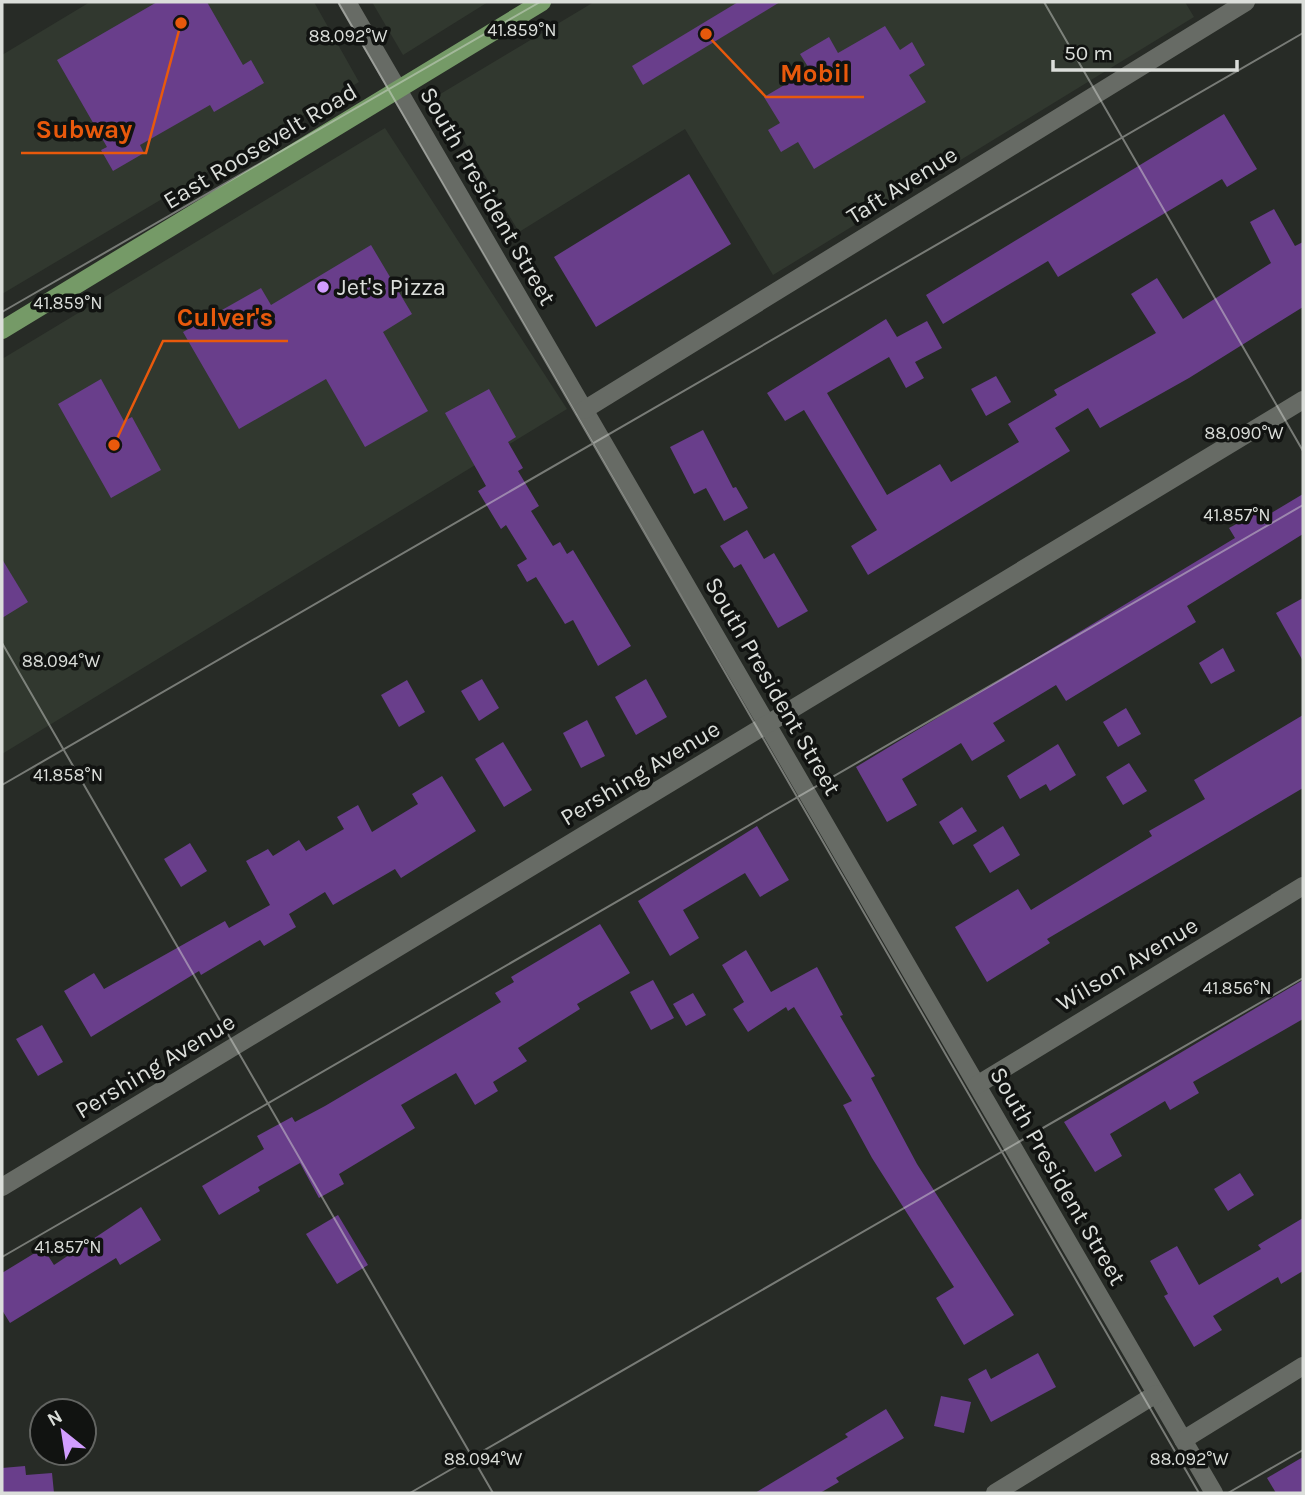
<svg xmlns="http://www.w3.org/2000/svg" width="1305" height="1495" viewBox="0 0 1305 1495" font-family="Karla,sans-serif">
<rect width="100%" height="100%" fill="#272b26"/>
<g fill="#31382f">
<path d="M 90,2 L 314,2 L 359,82 L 2,294 L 2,55 Z"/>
<path d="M 372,2 L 488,2 L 403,55 Z"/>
<path d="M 594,2 L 1185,2 L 1194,17 L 773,275 L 685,129 L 519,232 L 437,96 Z"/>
<path d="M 385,128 L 567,409 L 2,754 L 2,359 Z"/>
</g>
<g fill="#693e8b">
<path d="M 157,2 L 207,2 L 243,65 L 251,60 L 264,83 L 214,112 L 210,105 L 140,145 L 144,153 L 113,171 L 101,150 L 107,147 L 57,60 Z"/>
<path d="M 738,2 L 780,2 L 643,85 L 632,66 Z"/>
<path d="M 885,26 L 900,50 L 912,42 L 925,65 L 909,75 L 926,102 L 814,169 L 798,142 L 781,152 L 768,130 L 780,123 L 764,97 L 810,70 L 800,54 L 829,37 L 838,53 Z"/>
<path d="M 1224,114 L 1257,169 L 1227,187 L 1222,179 L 1058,277 L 1048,261 L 943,324 L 926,295 Z"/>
<path d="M 689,174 L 731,244 L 596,327 L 554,257 Z"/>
<path d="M 1274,209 L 1295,246 L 1303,242 L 1303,307 L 1189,378 L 1100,428 L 1088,408 L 1055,428 L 1070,451 L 868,575 L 851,546 L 877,530 L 804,410 L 785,421 L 767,393 L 886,319 L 897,337 L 927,321 L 942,348 L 915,362 L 924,378 L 906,388 L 889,357 L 827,393 L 887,495 L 940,464 L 951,482 L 1019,442 L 1008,424 L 1057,395 L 1054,390 L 1156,333 L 1131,294 L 1157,278 L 1183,319 L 1271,263 L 1250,222 Z"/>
<path d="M 371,245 L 412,314 L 383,332 L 428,411 L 365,447 L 326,379 L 239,429 L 183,332 L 261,288 L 271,305 Z"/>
<path d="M 996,376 L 1011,402 L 986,416 L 971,389 Z"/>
<path d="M 101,379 L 124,421 L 132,417 L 161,470 L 111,498 L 58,404 Z"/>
<path d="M 489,389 L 516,437 L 508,442 L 523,468 L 518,471 L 539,506 L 531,511 L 553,546 L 560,542 L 567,554 L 573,550 L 631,646 L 598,666 L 573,620 L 565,624 L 536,577 L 527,582 L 517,565 L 527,559 L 506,525 L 501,529 L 478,491 L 486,486 L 445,413 Z"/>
<path d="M 703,430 L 733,488 L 736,487 L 748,508 L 724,521 L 706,488 L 694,494 L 670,447 Z"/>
<path d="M 1303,494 L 1303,534 L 1187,606 L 1196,622 L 1066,701 L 1056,685 L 993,723 L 1005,741 L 972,761 L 961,743 L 902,779 L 917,805 L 887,822 L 856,767 L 1235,538 L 1229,528 L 1264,509 L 1268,515 Z"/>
<path d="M 747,530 L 764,559 L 774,553 L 808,611 L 778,628 L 741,564 L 734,568 L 720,546 Z"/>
<path d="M 2,559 L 28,602 L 2,618 Z"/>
<path d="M 1303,598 L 1303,661 L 1276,613 Z"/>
<path d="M 1223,648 L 1235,671 L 1211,684 L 1199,663 Z"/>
<path d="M 482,679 L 499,708 L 479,721 L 461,691 Z"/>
<path d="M 646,679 L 667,717 L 636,735 L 615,697 Z"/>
<path d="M 407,680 L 425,712 L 399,727 L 381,695 Z"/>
<path d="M 1126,708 L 1141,734 L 1118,747 L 1103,722 Z"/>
<path d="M 1303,715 L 1303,788 L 1047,939 L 1050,943 L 987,982 L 955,927 L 1018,889 L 1031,910 L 1152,836 L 1149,831 L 1205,799 L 1194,780 Z"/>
<path d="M 587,720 L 605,756 L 581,768 L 563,733 Z"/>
<path d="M 503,742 L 532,790 L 504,807 L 475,759 Z"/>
<path d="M 1058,744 L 1076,775 L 1050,791 L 1046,784 L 1020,799 L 1007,776 Z"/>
<path d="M 1129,763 L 1147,791 L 1123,805 L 1106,777 Z"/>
<path d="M 442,776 L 476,831 L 401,878 L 395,869 L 333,905 L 325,892 L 289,914 L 296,927 L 264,946 L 260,940 L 201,975 L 199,971 L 91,1037 L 64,991 L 94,973 L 104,989 L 225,921 L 229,928 L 270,905 L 246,861 L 268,849 L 273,856 L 299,840 L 306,851 L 344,829 L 337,817 L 358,805 L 372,832 L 418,804 L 412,794 Z"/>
<path d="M 962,807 L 977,831 L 953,845 L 939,822 Z"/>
<path d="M 757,826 L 789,880 L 760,897 L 745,873 L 683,910 L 699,938 L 670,956 L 638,901 Z"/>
<path d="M 1003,826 L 1020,855 L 990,873 L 973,845 Z"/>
<path d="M 190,843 L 207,871 L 181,887 L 164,859 Z"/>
<path d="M 600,924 L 630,973 L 577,1004 L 580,1009 L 518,1048 L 527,1061 L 493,1082 L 498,1091 L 475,1105 L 456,1073 L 401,1105 L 415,1128 L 339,1174 L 344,1184 L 319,1198 L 300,1163 L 258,1187 L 260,1191 L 219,1215 L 202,1186 L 264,1149 L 257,1136 L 292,1117 L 295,1122 L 325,1106 L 501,1002 L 495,993 L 514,982 L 511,977 Z"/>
<path d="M 746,950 L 771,992 L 817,967 L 843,1015 L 840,1016 L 875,1076 L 871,1078 L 917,1164 L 1014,1315 L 964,1345 L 936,1298 L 954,1287 L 872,1158 L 843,1105 L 852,1101 L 794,1007 L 788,1011 L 786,1007 L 748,1032 L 733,1009 L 744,1002 L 722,965 Z"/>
<path d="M 653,980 L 674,1018 L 651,1030 L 630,992 Z"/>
<path d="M 1303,980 L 1303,1019 L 1193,1082 L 1199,1093 L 1170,1110 L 1165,1101 L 1110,1134 L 1122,1156 L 1095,1172 L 1064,1122 Z"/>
<path d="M 693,993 L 706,1015 L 686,1026 L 673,1004 Z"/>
<path d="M 42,1025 L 63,1062 L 38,1076 L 16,1039 Z"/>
<path d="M 1240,1173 L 1254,1195 L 1228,1211 L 1214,1189 Z"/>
<path d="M 141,1207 L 161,1240 L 120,1265 L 116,1258 L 10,1323 L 2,1310 L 2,1273 L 43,1248 L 54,1265 Z"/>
<path d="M 338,1215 L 368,1265 L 337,1284 L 306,1234 Z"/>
<path d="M 1303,1218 L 1303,1271 L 1281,1284 L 1278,1277 L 1213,1316 L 1222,1330 L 1194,1347 L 1164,1296 L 1168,1294 L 1150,1261 L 1177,1246 L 1199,1285 L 1261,1249 L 1258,1245 Z"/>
<path d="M 1038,1353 L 1056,1387 L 991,1422 L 968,1379 L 986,1369 L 991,1379 Z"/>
<path d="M 941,1396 L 971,1402 L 964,1433 L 934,1426 Z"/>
<path d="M 886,1409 L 904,1438 L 836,1478 L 839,1482 L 820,1493 L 755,1493 L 848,1437 L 845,1434 Z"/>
<path d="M 1303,1457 L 1303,1493 L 1276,1493 L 1267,1478 Z"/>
<path d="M 25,1466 L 26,1475 L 52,1473 L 54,1493 L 2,1493 L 2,1468 Z"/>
</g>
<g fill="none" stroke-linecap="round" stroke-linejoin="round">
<g stroke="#676b65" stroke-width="18">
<path d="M 347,2 L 1214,1493"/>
<path d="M 584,410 L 1246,2"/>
<path d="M 977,1085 L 1303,886"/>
<path d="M 2,1187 L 1303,400"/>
<path d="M 1183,1440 L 1303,1366"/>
<path d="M 995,1493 L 1156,1394"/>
</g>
<path stroke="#759a67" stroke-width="18" d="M 2,330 L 542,2"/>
</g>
<path fill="none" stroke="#dbdeda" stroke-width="2" stroke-opacity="0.45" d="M 338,2 L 1199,1493M 1044,2 L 1303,451M 2,312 L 540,2M 2,643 L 493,1493M 2,785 L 1303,33M 2,1257 L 1303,505M 410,1493 L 1303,978M 1228,1493 L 1303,1450"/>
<circle fill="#d19dfe" stroke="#111311" stroke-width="2.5" cx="323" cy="287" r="7"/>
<g text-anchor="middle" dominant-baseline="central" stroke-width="7" stroke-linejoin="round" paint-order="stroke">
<g font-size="24" fill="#dbdeda" stroke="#111311">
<text transform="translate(260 146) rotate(-31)">East Roosevelt Road</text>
<text transform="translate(902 185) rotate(-32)">Taft Avenue</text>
<text transform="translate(488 196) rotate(60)">South President Street</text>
<text transform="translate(773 686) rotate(60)">South President Street</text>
<text transform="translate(640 773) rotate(-31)">Pershing Avenue</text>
<text transform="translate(1127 964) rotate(-31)">Wilson Avenue</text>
<text transform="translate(155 1066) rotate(-31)">Pershing Avenue</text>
<text transform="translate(1058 1176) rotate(60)">South President Street</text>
</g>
<g font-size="24" fill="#dbdeda" stroke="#111311" text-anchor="start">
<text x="337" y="287">Jet's Pizza</text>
</g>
</g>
<g font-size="18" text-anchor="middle" fill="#dbdeda" stroke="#111311" stroke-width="7" stroke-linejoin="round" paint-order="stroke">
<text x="522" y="36">41.859°N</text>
<text x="348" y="42">88.092°W</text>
<text x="68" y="309">41.859°N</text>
<text x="1244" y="439">88.090°W</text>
<text x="1237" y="521">41.857°N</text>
<text x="61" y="667">88.094°W</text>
<text x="68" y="781">41.858°N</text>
<text x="1237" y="994">41.856°N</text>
<text x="68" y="1253">41.857°N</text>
<text x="483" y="1465">88.094°W</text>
<text x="1189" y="1465">88.092°W</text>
</g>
<path fill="none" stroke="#e8590c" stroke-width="2.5" d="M706 34L766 97H864M181 23L146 153H21M114 445L163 341H288"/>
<g fill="#e8590c" stroke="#111311" stroke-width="2.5">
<circle cx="706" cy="34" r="7"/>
<circle cx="181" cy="23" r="7"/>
<circle cx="114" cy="445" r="7"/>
</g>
<g font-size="26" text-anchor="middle" font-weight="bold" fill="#e8590c" stroke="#111311" stroke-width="7" stroke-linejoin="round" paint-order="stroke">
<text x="815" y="82">Mobil</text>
<text x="84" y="138">Subway</text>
<text x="225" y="326">Culver's</text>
</g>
<rect width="1305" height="1495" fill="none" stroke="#dbdeda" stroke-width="7"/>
<g transform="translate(63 1432) rotate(330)"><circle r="33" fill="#111311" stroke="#626461" stroke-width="2"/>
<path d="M0-5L12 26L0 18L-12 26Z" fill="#d19dfe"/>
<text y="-10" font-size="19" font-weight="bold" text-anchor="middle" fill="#dbdeda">N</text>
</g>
<path d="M1053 60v10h184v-10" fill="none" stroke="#dbdeda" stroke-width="3.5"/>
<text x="1064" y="60" font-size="21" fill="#dbdeda" stroke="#111311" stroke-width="5" paint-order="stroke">50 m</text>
</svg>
